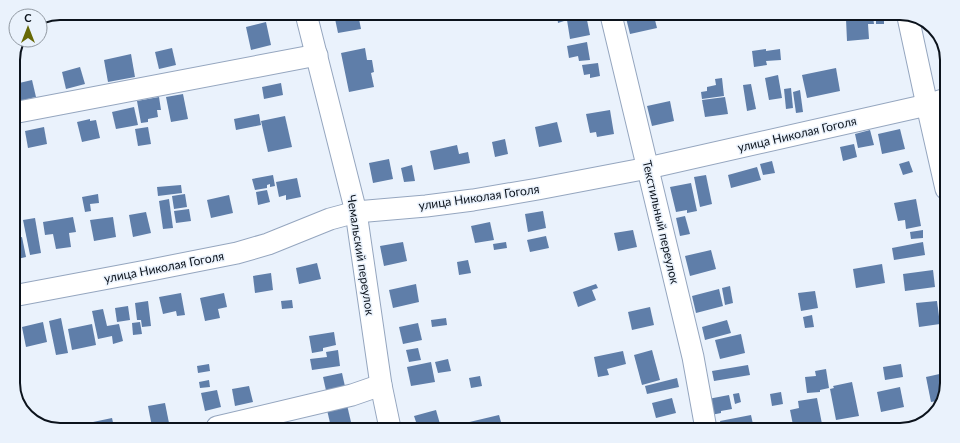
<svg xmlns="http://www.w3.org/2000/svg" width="960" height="443" viewBox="0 0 960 443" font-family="Lato,sans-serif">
<rect width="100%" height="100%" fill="#eaf2fc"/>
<g fill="#5f7ea9">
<path d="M 156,13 L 169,13 L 169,16 L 157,18 Z"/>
<path d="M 334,14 L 358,14 L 361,29 L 338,33 Z"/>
<path d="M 557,15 L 586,15 L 590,35 L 570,39 L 567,20 L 558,23 Z"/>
<path d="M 650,16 L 654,16 L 657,28 L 630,34 L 626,18 L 632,17 L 633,20 Z"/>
<path d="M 873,17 L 874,24 L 868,24 L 869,39 L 847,41 L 846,19 Z"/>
<rect x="876" y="17" width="8" height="7"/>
<path d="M 266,22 L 271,45 L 251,50 L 246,27 Z"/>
<path d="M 587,42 L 590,60 L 579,61 L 578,56 L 569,58 L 567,46 Z"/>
<path d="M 172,48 L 176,65 L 159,69 L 155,52 Z"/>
<path d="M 365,48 L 367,60 L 372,60 L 374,72 L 371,73 L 374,87 L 349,92 L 341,53 Z"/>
<path d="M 766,49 L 766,51 L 780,49 L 781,60 L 766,61 L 767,65 L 754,67 L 752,51 Z"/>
<path d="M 131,54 L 135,77 L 108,82 L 104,60 Z"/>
<path d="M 598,63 L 600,76 L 590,78 L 590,74 L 584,75 L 582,65 Z"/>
<path d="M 80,67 L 85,84 L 66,89 L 62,72 Z"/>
<path d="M 836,68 L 840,91 L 807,98 L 802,75 Z"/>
<path d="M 778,75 L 782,98 L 769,100 L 765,78 Z"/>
<path d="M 722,78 L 724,96 L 702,99 L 701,92 L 707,91 L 707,87 L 716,85 L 715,79 Z"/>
<path d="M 32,80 L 36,97 L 19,101 L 15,84 Z"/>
<path d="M 281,83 L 283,95 L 264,99 L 262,87 Z"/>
<path d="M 751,84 L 756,109 L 747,111 L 743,85 Z"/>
<path d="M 791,88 L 793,108 L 786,109 L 784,89 Z"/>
<path d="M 800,90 L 803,112 L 796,113 L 793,92 Z"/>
<path d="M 183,94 L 188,119 L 171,122 L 166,97 Z"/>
<path d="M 159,97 L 161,110 L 157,110 L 158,117 L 148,119 L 148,122 L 141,123 L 137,101 Z"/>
<path d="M 725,97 L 728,114 L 705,117 L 702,100 Z"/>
<path d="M 670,101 L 674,121 L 652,126 L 647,106 Z"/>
<path d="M 134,107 L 138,125 L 116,129 L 112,112 Z"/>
<path d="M 610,110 L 614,134 L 597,137 L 596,132 L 590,133 L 586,114 Z"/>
<path d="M 259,114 L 261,125 L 236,130 L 234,119 Z"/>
<path d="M 285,116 L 292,147 L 268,152 L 261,121 Z"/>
<path d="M 90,119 L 90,121 L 96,120 L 100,138 L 82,142 L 77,122 Z"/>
<path d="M 557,122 L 562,142 L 539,147 L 535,127 Z"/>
<path d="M 44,127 L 47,144 L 28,148 L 25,131 Z"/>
<path d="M 148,127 L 151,144 L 138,146 L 135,129 Z"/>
<path d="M 900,129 L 905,149 L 882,154 L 878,134 Z"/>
<path d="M 870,130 L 874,145 L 858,148 L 855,134 Z"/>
<path d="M 505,139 L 508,154 L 495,157 L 492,142 Z"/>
<path d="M 854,144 L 857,157 L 843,161 L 840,147 Z"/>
<path d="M 457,145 L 459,154 L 468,152 L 470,163 L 434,170 L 430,151 Z"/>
<path d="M 389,159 L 393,179 L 373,183 L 369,163 Z"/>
<path d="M 772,161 L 775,173 L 763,175 L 760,164 Z"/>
<path d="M 909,161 L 913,172 L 903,175 L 899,164 Z"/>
<path d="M 412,165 L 415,181 L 404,182 L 401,168 Z"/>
<path d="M 757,167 L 761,180 L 731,188 L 728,175 Z"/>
<path d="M 273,175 L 275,186 L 270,187 L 270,184 L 267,185 L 267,188 L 255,190 L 252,179 Z"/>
<path d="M 706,175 L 712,204 L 700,207 L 694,177 Z"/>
<path d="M 297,178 L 301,197 L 286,200 L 286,195 L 279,197 L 276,182 Z"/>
<path d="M 691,183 L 697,211 L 687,213 L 687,210 L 676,212 L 670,187 Z"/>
<path d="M 181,185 L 182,193 L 158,196 L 157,187 Z"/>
<path d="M 267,190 L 270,202 L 258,205 L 256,192 Z"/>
<path d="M 98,194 L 99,203 L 90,204 L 91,211 L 85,212 L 82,197 Z"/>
<path d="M 185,194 L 187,207 L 174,209 L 172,196 Z"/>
<path d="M 229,195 L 233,213 L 211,218 L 207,200 Z"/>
<path d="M 169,199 L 173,228 L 163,229 L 159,201 Z"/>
<path d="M 916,199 L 921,226 L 906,229 L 905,220 L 898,221 L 894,203 Z"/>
<path d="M 189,209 L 191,221 L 176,223 L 174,211 Z"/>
<path d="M 543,211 L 546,228 L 528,232 L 525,214 Z"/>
<path d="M 146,212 L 151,233 L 133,237 L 129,215 Z"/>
<path d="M 685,216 L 690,234 L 680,236 L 676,218 Z"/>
<path d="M 73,217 L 76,232 L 69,233 L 71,247 L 56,249 L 53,234 L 45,235 L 43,222 Z"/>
<path d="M 113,217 L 116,237 L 94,241 L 90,220 Z"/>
<path d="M 35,218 L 41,253 L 30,255 L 23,220 Z"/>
<path d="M 490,222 L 494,240 L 475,243 L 471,226 Z"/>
<path d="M 633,230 L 637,247 L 618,251 L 614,233 Z"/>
<path d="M 923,230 L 923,238 L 911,239 L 910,232 Z"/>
<path d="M 546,236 L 549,248 L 530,252 L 527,240 Z"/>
<path d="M 22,237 L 26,257 L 13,260 L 13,239 Z"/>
<path d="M 403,242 L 407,261 L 384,266 L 380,246 Z"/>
<path d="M 506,242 L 507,248 L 494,250 L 493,244 Z"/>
<path d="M 923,242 L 925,255 L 894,260 L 892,248 Z"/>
<path d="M 711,250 L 716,269 L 690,276 L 685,256 Z"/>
<path d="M 468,260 L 471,273 L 459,275 L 457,262 Z"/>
<path d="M 317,263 L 321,279 L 299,284 L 296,268 Z"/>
<path d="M 882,264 L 885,283 L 856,288 L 853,269 Z"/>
<path d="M 933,270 L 935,287 L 905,291 L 903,274 Z"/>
<path d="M 271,273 L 273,290 L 255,293 L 253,276 Z"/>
<path d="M 416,284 L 419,302 L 393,308 L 389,290 Z"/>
<path d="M 596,284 L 598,288 L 592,290 L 596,300 L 578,307 L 573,292 Z"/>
<path d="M 730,286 L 733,303 L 725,305 L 722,288 Z"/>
<path d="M 719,289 L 723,306 L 696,313 L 692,296 Z"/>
<path d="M 815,291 L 818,308 L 801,311 L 798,293 Z"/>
<path d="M 181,293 L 185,315 L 177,316 L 176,311 L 163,314 L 159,297 Z"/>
<path d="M 224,293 L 227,307 L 218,309 L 220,318 L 205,321 L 200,298 Z"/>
<path d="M 292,300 L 293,308 L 282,309 L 281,301 Z"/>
<path d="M 148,301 L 151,326 L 142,327 L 141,320 L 137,320 L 135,303 Z"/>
<path d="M 937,301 L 940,324 L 919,327 L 916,303 Z"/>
<path d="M 128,306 L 130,320 L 117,322 L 115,308 Z"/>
<path d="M 650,307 L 654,325 L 632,330 L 628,312 Z"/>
<path d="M 103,309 L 107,326 L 119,324 L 123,341 L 113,344 L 112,336 L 98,339 L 92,311 Z"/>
<path d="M 812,315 L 814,327 L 805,328 L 803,317 Z"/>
<path d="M 61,318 L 68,353 L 56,355 L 49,321 Z"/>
<path d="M 446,318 L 447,325 L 432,327 L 431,320 Z"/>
<path d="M 727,320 L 731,333 L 705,340 L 702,327 Z"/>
<path d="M 43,322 L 47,342 L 26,347 L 22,327 Z"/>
<path d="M 140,322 L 142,334 L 133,335 L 132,323 Z"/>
<path d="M 418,323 L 422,340 L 403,344 L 399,327 Z"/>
<path d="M 92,324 L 96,345 L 72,350 L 68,329 Z"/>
<path d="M 334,332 L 336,345 L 323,348 L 323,351 L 312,353 L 309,336 Z"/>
<path d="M 741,334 L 745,353 L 720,359 L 715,340 Z"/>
<path d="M 13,336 L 19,357 L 13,359 Z"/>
<path d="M 418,348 L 421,360 L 409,362 L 406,350 Z"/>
<path d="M 338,350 L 340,366 L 312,370 L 310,359 L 327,357 L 326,352 Z"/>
<path d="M 652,350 L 660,380 L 642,385 L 634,355 Z"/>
<path d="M 623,351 L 626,364 L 607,369 L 609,375 L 598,377 L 594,357 Z"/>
<path d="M 448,359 L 451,371 L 438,373 L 435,362 Z"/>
<path d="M 431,362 L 435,382 L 411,386 L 407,367 Z"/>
<path d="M 209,364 L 210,371 L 198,373 L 197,366 Z"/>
<path d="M 901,364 L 903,377 L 885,380 L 883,367 Z"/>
<path d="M 748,365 L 750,375 L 714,381 L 712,371 Z"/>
<path d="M 826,369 L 829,388 L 820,390 L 820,392 L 807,393 L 805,377 L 816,376 L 815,371 Z"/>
<path d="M 342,373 L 346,391 L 327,395 L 323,377 Z"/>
<path d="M 944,373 L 943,400 L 931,402 L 926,377 Z"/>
<path d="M 480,376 L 482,386 L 471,388 L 469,378 Z"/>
<path d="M 677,378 L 679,387 L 647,394 L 645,386 Z"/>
<path d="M 209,380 L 210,387 L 200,388 L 199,382 Z"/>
<path d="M 852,382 L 859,416 L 836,420 L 830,389 L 834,388 L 833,386 Z"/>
<path d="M 249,386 L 253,402 L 235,406 L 232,389 Z"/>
<path d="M 900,387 L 904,407 L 881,412 L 877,392 Z"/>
<path d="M 217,390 L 221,407 L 205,411 L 201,393 Z"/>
<path d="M 781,392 L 783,404 L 772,406 L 770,394 Z"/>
<path d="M 739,393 L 741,402 L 735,404 L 733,394 Z"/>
<path d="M 729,395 L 732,409 L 721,411 L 721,413 L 711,415 L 708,399 Z"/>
<path d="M 672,398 L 676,413 L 656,418 L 652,403 Z"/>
<path d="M 817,398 L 822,424 L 794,430 L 790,410 L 799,408 L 798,401 Z"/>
<path d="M 165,403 L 169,423 L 152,427 L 148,406 Z"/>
<path d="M 347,405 L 351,422 L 331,427 L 327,410 Z"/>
<path d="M 436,410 L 440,424 L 428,428 L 418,428 L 414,416 Z"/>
<path d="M 499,415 L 501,422 L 478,428 L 462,428 L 461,424 Z"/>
<path d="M 751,415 L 754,429 L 722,429 L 720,421 Z"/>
<path d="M 112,418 L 114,427 L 94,427 L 93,422 Z"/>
</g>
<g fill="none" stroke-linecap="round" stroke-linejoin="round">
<defs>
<g id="minor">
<path d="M 306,14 L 356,212 L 381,385 L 390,428"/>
<path d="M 611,15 L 693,357 L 706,429"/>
<path d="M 908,17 L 927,105 L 946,189"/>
<path d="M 13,113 L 317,55"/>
<path d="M 13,296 L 146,271 L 237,253 L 268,244 L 330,219 L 356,212 L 426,206 L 473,200 L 538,189 L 648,168 L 927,105 L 946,99"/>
<path d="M 217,427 L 352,395 L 381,385"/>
</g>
</defs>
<use href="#minor" stroke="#95a6bf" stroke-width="23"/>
<use href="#minor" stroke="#fff" stroke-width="21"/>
</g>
<g text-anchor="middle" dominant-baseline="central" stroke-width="3" stroke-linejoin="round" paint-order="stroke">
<g font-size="12" fill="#0c131c" stroke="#eaf2fc">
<text transform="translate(797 134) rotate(-13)">улица Николая Гоголя</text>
<text transform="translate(479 197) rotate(-8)">улица Николая Гоголя</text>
<text transform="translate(661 222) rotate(77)">Текстильный переулок</text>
<text transform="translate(361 255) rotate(81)">Чемальский переулок</text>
<text transform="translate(164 267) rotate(-11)">улица Николая Гоголя</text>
</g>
</g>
<path d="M0 0H960V443H0ZM60 20H900A40 40 0 0 1 940 60V383A40 40 0 0 1 900 423H60A40 40 0 0 1 20 383V60A40 40 0 0 1 60 20Z" fill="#eaf2fc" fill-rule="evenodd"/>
<path fill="none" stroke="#0c131c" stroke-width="2" d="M60 20H900A40 40 0 0 1 940 60V383A40 40 0 0 1 900 423H60A40 40 0 0 1 20 383V60A40 40 0 0 1 60 20Z"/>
<g transform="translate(28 28)"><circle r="19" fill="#eaf2fc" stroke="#9199a2"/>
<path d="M0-3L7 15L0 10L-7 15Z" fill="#676906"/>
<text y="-6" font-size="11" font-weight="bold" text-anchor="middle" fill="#0c131c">С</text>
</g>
</svg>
